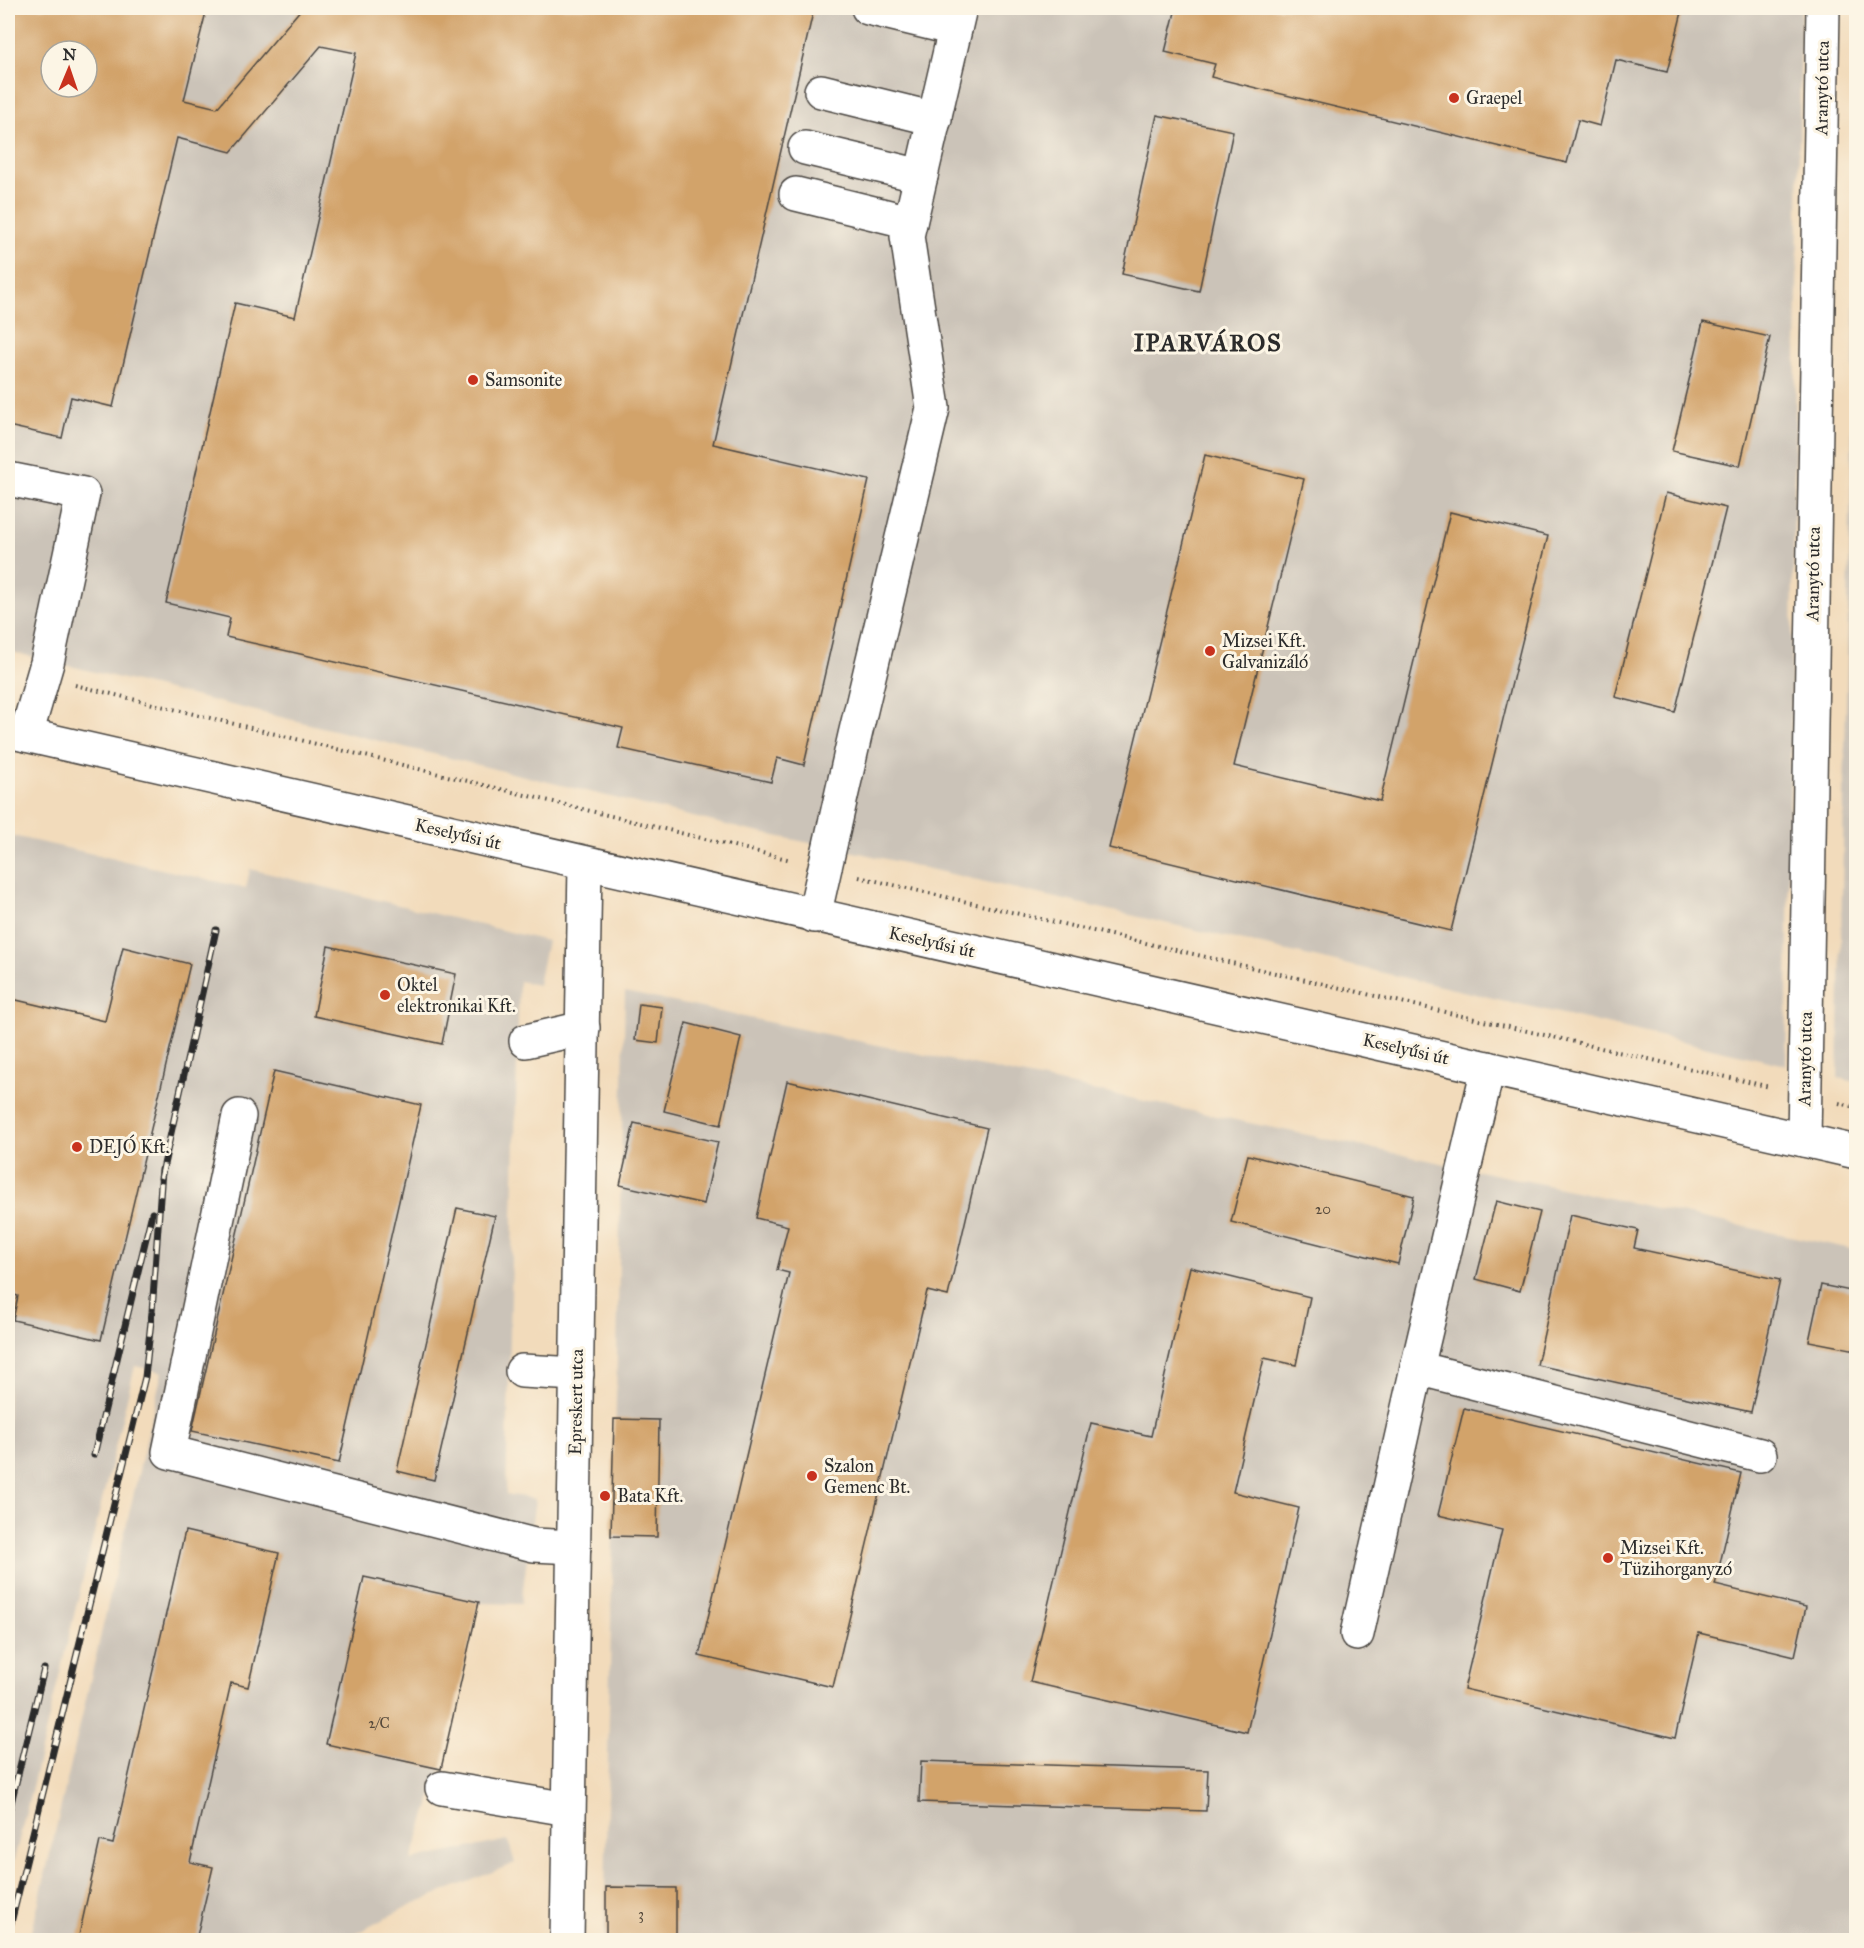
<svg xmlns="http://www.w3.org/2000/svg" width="1864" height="1948" viewBox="0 0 1864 1948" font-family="'IM FELL Great Primer',serif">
<rect width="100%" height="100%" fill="#fcf5e5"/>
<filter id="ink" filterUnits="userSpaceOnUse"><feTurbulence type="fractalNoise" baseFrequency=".0167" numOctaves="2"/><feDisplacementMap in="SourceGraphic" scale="12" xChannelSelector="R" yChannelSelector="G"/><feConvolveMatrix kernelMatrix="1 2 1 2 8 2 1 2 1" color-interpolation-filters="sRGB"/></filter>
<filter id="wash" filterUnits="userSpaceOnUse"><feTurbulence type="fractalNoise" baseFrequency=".008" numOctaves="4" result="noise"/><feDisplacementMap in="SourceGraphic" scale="24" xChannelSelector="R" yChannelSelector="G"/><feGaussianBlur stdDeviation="1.35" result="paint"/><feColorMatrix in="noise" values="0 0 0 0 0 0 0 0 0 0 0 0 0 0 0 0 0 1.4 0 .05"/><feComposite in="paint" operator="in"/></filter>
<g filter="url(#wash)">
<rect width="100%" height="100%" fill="#f2dbbb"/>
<g fill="#cbc3b8" fill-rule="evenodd">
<path d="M 8,8 L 1801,8 L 1786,1065 L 864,854 L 751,831 L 8,651 ZM 51,51 L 87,51 L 87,87 L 51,87 Z"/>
<path d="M 1856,239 L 1856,1082 L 1838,1078 Z"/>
<path d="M 8,835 L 246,888 L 250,869 L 547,941 L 538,985 L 519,981 L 506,1494 L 535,1499 L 521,1604 L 479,1603 L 441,1769 L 411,1860 L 508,1840 L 515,1863 L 410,1905 L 344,1940 L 30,1940 L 162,1372 L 135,1366 L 8,1885 Z"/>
<path d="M 625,992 L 1856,1250 L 1856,1940 L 604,1940 Z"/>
</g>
<g id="blocks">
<g fill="#d2a36a" fill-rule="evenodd">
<path d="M 8,8 L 207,8 L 184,100 L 217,108 L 302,8 L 348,8 L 366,11 L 367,8 L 814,8 L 713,444 L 869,480 L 804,765 L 777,758 L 771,782 L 618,748 L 623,728 L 226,637 L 230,618 L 166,603 L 235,303 L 295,317 L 356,53 L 321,46 L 231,152 L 177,138 L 113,407 L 71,397 L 62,438 L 8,426 ZM 51,51 L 87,51 L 87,87 L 51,87 Z"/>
<path d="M 1176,8 L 1683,8 L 1667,72 L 1616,60 L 1600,126 L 1578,120 L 1567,163 L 1211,77 L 1215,64 L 1165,52 Z"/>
<path d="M 1157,115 L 1233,131 L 1199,291 L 1122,274 Z"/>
<path d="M 1703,322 L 1770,337 L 1740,466 L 1672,451 Z"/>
<path d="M 1205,455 L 1304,479 L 1234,766 L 1380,801 L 1450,512 L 1548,536 L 1451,931 L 1109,848 Z"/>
<path d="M 1666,493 L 1726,508 L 1675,712 L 1615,697 Z"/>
<path d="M 328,946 L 456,974 L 442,1044 L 314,1016 Z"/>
<path d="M 123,947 L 190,964 L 101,1340 L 13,1320 L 18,1296 L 8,1293 L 8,998 L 105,1021 Z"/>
<path d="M 639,1004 L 662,1007 L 658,1043 L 635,1040 Z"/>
<path d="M 686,1023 L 741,1037 L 721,1125 L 664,1111 Z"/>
<path d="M 274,1071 L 421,1105 L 339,1463 L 192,1431 Z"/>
<path d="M 787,1081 L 987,1128 L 948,1296 L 927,1291 L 833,1687 L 699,1656 L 789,1273 L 777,1270 L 788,1226 L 756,1218 Z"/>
<path d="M 634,1123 L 718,1142 L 704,1204 L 620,1185 Z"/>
<path d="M 1248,1155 L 1414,1196 L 1398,1264 L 1231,1222 Z"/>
<path d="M 1496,1201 L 1540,1212 L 1520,1291 L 1476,1279 Z"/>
<path d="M 457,1208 L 495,1216 L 434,1480 L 397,1471 Z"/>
<path d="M 1570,1215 L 1638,1230 L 1634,1248 L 1780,1280 L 1751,1412 L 1537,1365 Z"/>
<path d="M 1190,1267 L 1310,1297 L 1296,1365 L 1264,1358 L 1233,1492 L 1299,1508 L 1247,1732 L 1030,1682 L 1091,1423 L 1151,1436 Z"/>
<path d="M 1821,1285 L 1856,1292 L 1856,1350 L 1809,1341 Z"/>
<path d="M 1464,1408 L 1741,1473 L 1715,1585 L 1806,1607 L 1795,1656 L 1699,1633 L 1675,1738 L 1464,1689 L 1502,1530 L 1438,1515 Z"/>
<path d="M 614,1419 L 659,1420 L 657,1537 L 611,1536 Z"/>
<path d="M 185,1531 L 279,1553 L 248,1687 L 231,1683 L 190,1862 L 213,1867 L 196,1940 L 78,1940 L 100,1841 L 113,1844 Z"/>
<path d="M 364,1577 L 479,1602 L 441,1769 L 326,1744 Z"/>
<path d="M 921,1761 L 1208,1770 L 1206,1811 L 919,1802 Z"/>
<path d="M 606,1887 L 676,1888 L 676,1940 L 606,1940 Z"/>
</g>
</g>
</g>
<g filter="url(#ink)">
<use href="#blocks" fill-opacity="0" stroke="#494541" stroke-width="1.5"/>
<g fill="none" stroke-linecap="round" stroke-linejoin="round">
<defs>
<g id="minor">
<path d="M 868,8 L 955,29"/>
<path d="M 821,91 L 935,119"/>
<path d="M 805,148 L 921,176"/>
<path d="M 796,194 L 910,222"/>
<path d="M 8,479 L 83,494 L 47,663 L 26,735"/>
<path d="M 8,731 L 1856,1152"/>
<path d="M 814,916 L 855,735 L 933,408 L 907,236 L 960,8"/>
<path d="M 526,1041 L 583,1028"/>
<path d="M 1488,1068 L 1417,1368 L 1760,1455"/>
<path d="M 239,1116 L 169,1452 L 534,1545 L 574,1547"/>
<path d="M 1804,1140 L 1823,8"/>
<path d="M 522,1371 L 577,1374"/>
<path d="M 1357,1634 L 1417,1368"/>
<path d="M 442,1788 L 568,1809"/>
<path d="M 567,1940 L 585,864"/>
</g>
</defs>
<use href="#minor" stroke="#494541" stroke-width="36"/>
<g stroke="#494541" stroke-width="4" stroke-dasharray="1.5 4.5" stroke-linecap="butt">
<path d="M 75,685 L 791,860"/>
<path d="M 859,877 L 1770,1087"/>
<path d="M 1839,1103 L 1856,1107"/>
</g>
<use href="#minor" stroke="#fff" stroke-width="33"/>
<defs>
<g id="rail">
<path d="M 161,1178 L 216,930"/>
<path d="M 94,1455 L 152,1213"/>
<path d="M 8,1815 L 44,1669"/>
<path d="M 8,1935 L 145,1377 L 152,1312 L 162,1170"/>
</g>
</defs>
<use href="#rail" stroke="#2b2b2b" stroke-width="7"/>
<use href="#rail" stroke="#fcf5e5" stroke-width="4.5" stroke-dasharray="14" stroke-linecap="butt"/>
</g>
</g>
<g fill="#c8321e" stroke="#fcf5e5" stroke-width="2">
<circle cx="1454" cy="98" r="6"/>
<circle cx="473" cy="380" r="6"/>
<circle cx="1210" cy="651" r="6"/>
<circle cx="385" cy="995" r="6"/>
<circle cx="77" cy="1147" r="6"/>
<circle cx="812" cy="1476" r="6"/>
<circle cx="605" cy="1496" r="6"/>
<circle cx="1608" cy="1558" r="6"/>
</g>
<g text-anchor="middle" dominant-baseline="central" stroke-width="6" stroke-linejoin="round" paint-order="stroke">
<g font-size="15" fill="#55493b">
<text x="1323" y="1209">20</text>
<text x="379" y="1723">2/C</text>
<text x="641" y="1914">3</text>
</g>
<g font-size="18" fill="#2b2b2b" stroke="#fcf5e5">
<text transform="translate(1822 88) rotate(-89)">Aranytó utca</text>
<text transform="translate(1813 574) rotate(-89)">Aranytó utca</text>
<text transform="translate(458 834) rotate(13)">Keselyűsi út</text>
<text transform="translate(932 942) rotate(13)">Keselyűsi út</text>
<text transform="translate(1406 1049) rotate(13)">Keselyűsi út</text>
<text transform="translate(1805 1059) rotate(-89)">Aranytó utca</text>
<text transform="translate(576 1402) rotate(-89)">Epreskert utca</text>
</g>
<g font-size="18" fill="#2b2b2b" stroke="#fcf5e5" text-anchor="start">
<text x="1466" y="98">Graepel</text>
<text x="485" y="380">Samsonite</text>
<text x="1222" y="641">Mizsei Kft.<tspan x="1222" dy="21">Galvanizáló</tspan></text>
<text x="397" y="985">Oktel<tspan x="397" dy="21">elektronikai Kft.</tspan></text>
<text x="89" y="1147">DEJÓ Kft.</text>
<text x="824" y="1466">Szalon<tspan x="824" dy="21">Gemenc Bt.</tspan></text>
<text x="617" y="1496">Bata Kft.</text>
<text x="1620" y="1548">Mizsei Kft.<tspan x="1620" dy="21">Tüzihorganyzó</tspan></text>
</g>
<g font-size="24" font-weight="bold" letter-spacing="1.5" fill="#2b2b2b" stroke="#fcf5e5">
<text x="1208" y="343">IPARVÁROS</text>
</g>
</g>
<rect width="1864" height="1948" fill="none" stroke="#fcf5e5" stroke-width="30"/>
<g transform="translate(69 69) rotate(2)"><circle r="28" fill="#fcf5e5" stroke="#a8a49b" stroke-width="1.5"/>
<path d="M0-4.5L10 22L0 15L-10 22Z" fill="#c8321e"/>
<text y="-9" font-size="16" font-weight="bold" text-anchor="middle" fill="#2b2b2b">N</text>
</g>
</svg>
